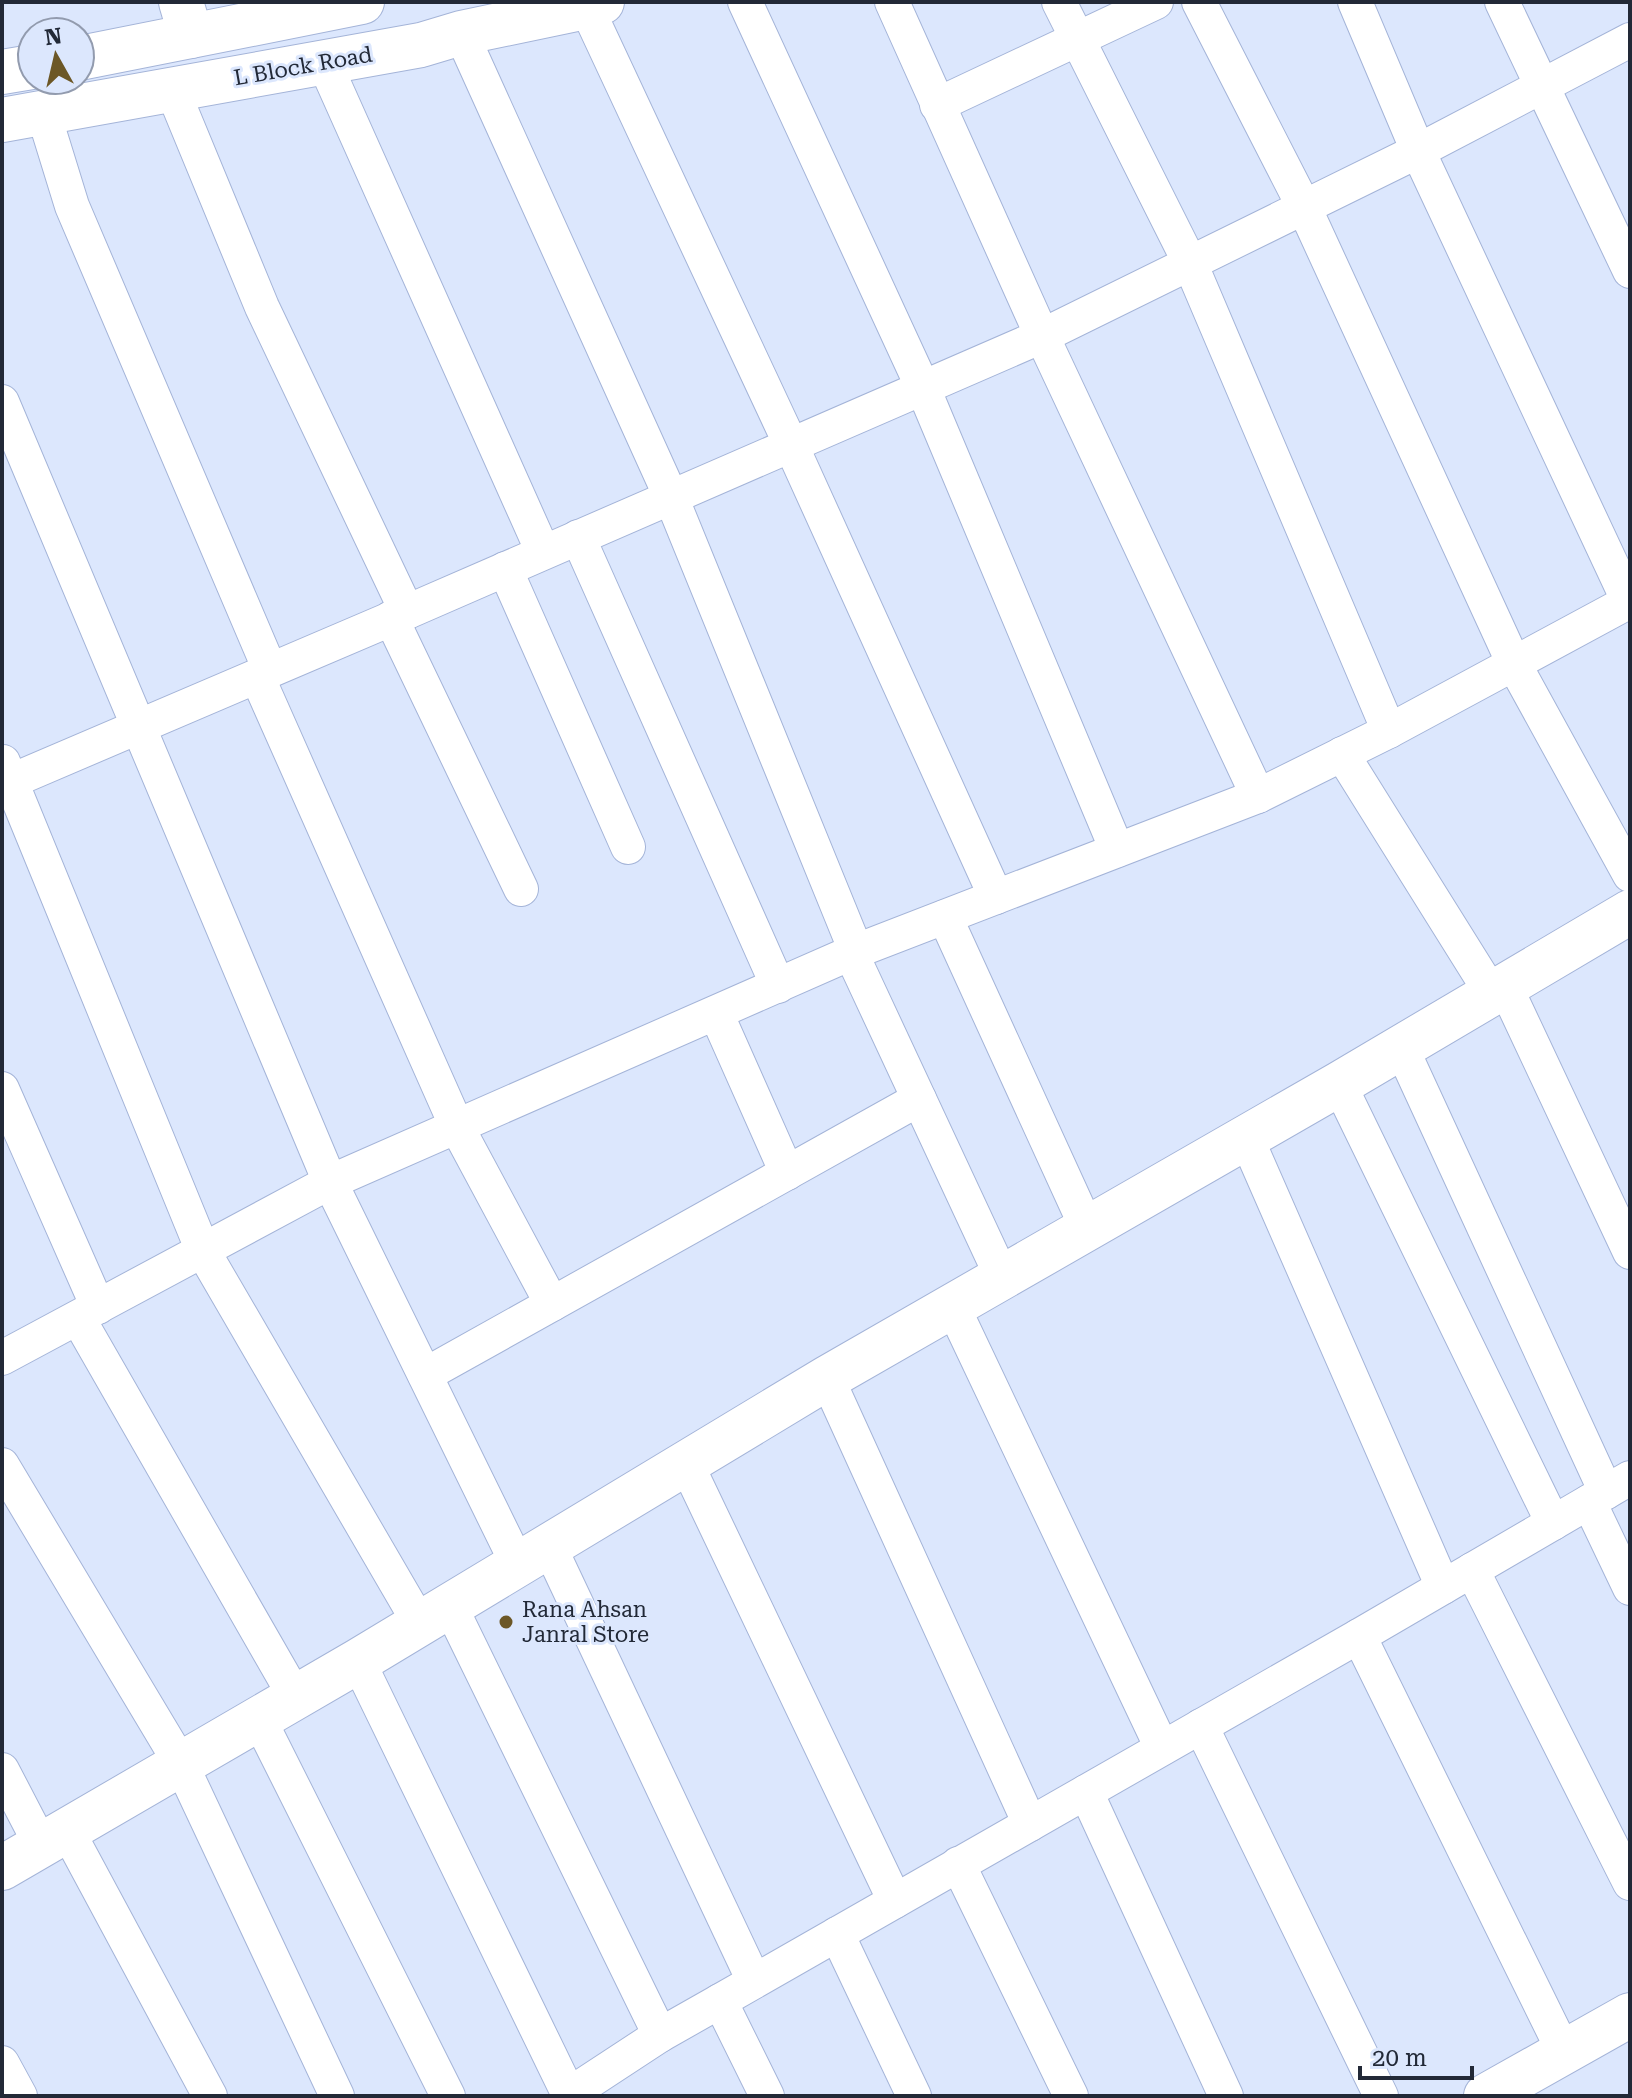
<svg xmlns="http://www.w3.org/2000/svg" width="1632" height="2098" viewBox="0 0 1632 2098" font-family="'Roboto Serif',serif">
<rect width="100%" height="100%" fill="#dce7fd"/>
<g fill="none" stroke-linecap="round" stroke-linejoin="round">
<defs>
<g id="street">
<path d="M 584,2 L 791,445 L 996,897"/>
<path d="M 745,2 L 923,388 L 1117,850"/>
<path d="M 892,2 L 1042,336 L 1258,796"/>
<path d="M 1059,2 L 1190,263 L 1389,731"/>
<path d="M 1199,2 L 1304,207 L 1514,664 L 1630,875"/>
<path d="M 1355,2 L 1418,151 L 1629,602"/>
<path d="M 1502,2 L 1630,271"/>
<path d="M 461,33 L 671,497 L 856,951"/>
<path d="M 324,62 L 543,552"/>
<path d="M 172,89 L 262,307 L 407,612"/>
<path d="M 937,105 L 1156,2"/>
<path d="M 43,112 L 72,206 L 270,670"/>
<path d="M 2,402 L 330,1182 L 518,1565"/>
<path d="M 578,537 L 778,986"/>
<path d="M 505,569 L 628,847"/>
<path d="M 391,618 L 521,889"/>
<path d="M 257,676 L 457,1127 L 552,1304"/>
<path d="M 1342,754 L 1492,994"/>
<path d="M 3,762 L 203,1251 L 420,1624"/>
<path d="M 2,785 L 407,612 L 1042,336 L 1418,151 L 1630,40"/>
<path d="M 945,917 L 1087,1228"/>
<path d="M 851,953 L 1002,1277"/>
<path d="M 1505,986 L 1630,1252"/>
<path d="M 716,1013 L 787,1173"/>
<path d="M 1401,1047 L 1606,1492"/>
<path d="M 1339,1084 L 1553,1523"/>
<path d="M 2,1089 L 98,1307"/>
<path d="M 1246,1137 L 1443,1587"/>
<path d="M 952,1305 L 1162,1748"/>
<path d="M 78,1318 L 296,1698"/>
<path d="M 2,1358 L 330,1182 L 851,953 L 1258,796 L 1389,731 L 1630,601"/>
<path d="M 425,1375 L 919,1099"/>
<path d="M 827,1378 L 1030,1824"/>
<path d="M 686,1463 L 895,1901"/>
<path d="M 2,1465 L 181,1764 L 337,2096"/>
<path d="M 1589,1502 L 1630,1588"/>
<path d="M 549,1546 L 754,1981"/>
<path d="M 1472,1570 L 1630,1883"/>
<path d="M 450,1606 L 660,2035"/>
<path d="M 1359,1636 L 1564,2052"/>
<path d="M 358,1661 L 569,2095"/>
<path d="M 259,1719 L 448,2096"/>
<path d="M 1201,1726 L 1381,2096"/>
<path d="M 2,1770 L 41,1845"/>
<path d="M 1086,1792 L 1226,2096"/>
<path d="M 67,1830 L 210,2096"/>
<path d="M 958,1864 L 1071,2096"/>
<path d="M 837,1934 L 914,2096"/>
<path d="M 720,2001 L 767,2096"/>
<path d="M 2,2063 L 20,2096"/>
<path d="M 567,2096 L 660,2035 L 720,2001 L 1359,1636 L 1630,1478"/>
</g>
<g id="secondary">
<path d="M 181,2 L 191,36"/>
<path d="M 2,1868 L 358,1661 L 827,1378 L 1339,1084 L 1630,912"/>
<path d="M 1486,2096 L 1630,2015"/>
</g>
<g id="primary">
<path d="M 80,58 L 362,2"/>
<path d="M 2,72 L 32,67"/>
<path d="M 2,120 L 421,45 L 461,33 L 586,7 L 602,2"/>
</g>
</defs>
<use href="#street" stroke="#a4b4d8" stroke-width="36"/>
<use href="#secondary" stroke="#a4b4d8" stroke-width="46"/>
<use href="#primary" stroke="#a4b4d8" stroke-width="46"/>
<use href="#street" stroke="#fff" stroke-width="34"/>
<use href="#secondary" stroke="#fff" stroke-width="44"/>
<use href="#primary" stroke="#fff" stroke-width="44"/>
</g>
<circle fill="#6c5726" stroke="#dce7fd" stroke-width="3" cx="506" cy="1622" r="8"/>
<g text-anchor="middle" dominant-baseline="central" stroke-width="6" stroke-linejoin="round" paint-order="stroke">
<g font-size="22" fill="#222937" stroke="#dce7fd">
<text transform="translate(303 66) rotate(-10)">L Block Road</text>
</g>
<g font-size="22" fill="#222937" stroke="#dce7fd" text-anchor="start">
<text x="522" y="1609">Rana Ahsan<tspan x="522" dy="25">Janral Store</tspan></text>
</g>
</g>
<rect width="1632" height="2098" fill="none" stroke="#222937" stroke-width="8"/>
<g transform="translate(56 56) rotate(352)"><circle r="38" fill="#dce7fd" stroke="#929bae" stroke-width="2"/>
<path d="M0-6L14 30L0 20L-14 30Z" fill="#6c5726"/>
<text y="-12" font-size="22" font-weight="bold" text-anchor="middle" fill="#222937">N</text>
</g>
<path d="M1360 2066v12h112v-12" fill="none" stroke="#222937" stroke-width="4"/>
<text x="1372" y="2066" font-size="24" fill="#222937" stroke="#dce7fd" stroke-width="6" paint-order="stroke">20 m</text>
</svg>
